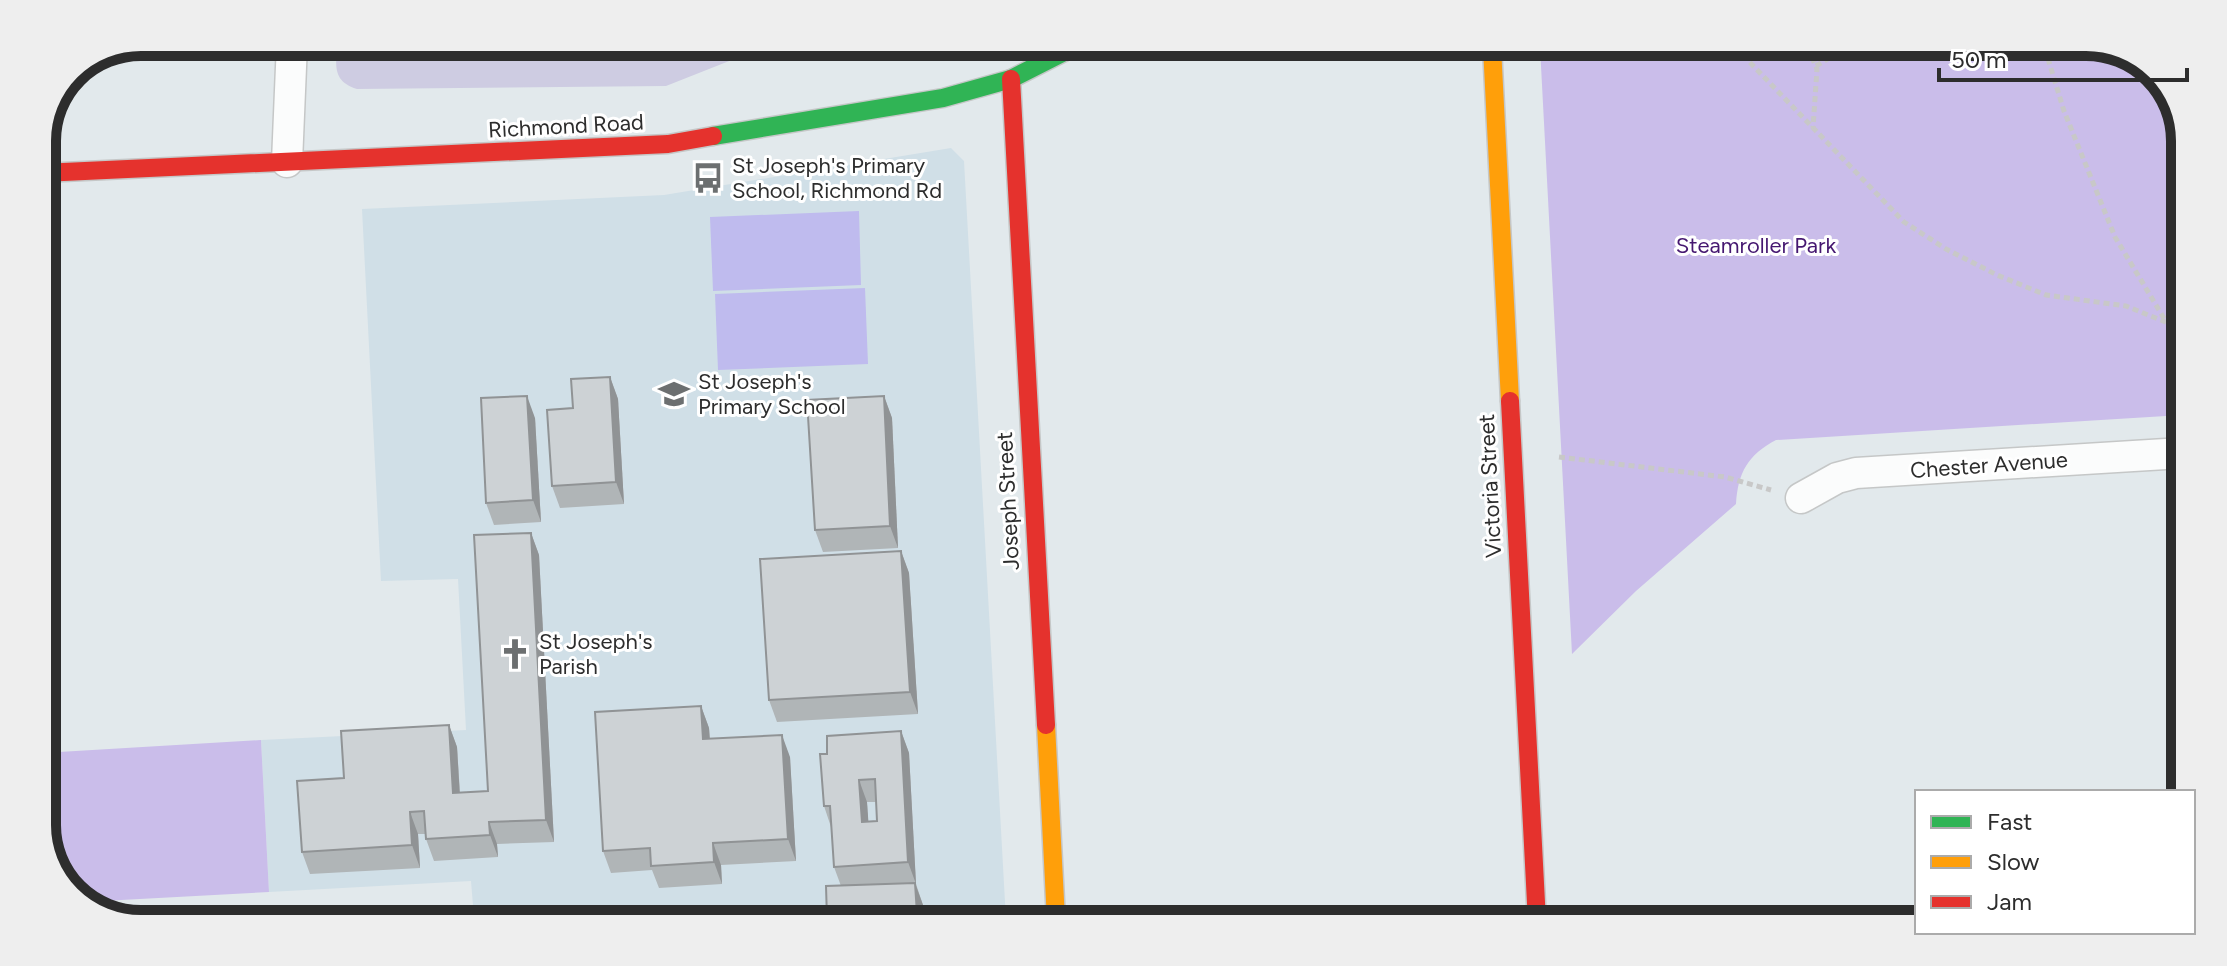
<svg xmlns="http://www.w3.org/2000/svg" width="2227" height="966" viewBox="0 0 2227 966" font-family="Figtree,sans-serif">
<rect width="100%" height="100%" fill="#e2e9ec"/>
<path fill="#d0dfe7" d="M 951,148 L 964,161 L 1006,920 L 474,918 L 471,881 L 269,892 L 261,740 L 466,730 L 458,579 L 381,581 L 362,209 L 664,195 Z"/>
<g fill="#cabdea">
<path d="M 1540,47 L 2123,49 L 2165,81 L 2185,134 L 2182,415 L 1776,440 C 1748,455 1738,472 1736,504 L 1636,591 L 1572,654 Z"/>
<path d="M 261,740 L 269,892 L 84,902 C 35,864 42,810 42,753 Z"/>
</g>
<path fill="#cecce2" d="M 337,43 L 772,44 L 666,86 L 357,89 C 332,81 336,66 337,43 Z"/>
<g fill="#bfbbee">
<path d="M 859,211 L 861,285 L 713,291 L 710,217 Z"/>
<path d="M 865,288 L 868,364 L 718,370 L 715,294 Z"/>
</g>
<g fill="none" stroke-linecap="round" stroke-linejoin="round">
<defs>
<g id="street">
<path d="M 287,162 L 292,43"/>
<path d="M 1801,498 L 1837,478 L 1856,473 L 2182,453"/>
</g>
<path id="fast" d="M 713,136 L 943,98 L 1011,79 L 1078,45"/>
<g id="slow">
<path d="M 1492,47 L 1510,401"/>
<path d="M 1046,725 L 1056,920"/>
</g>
<g id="jam">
<path d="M 1011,79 L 1046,725"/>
<path d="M 42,173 L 668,144 L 713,136"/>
<path d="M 1510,401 L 1537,922"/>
</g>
</defs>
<use href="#street" stroke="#c5c7c7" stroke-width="33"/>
<use href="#fast" stroke="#c5c7c7" stroke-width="21"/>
<use href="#slow" stroke="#c5c7c7" stroke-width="21"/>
<use href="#jam" stroke="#c5c7c7" stroke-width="21"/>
<g stroke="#c8c8c8" stroke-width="5" stroke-dasharray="6 4" stroke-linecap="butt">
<path d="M 1736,48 L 1904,222 L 1946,249 L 1997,275 L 2046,295 L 2126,306 L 2183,329"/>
<path d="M 1808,48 L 1817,69 L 1813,128"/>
<path d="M 2045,49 L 2064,111 L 2115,237 L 2165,320"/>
<path d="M 1816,66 L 1829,58 L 1835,48"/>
<path d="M 1559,457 L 1725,477 L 1771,490"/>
</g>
<use href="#street" stroke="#fbfcfc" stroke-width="30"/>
<use href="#fast" stroke="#30b455" stroke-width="18"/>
<use href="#slow" stroke="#ff9f0a" stroke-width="18"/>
<use href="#jam" stroke="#e5322d" stroke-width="18"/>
</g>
<g fill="#b0b5b7" fill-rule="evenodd">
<path d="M 610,377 L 618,399 L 624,504 L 560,508 L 552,486 L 573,408 Z"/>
<path d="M 884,396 L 892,418 L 898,548 L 823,552 L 815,530 Z"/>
<path d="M 535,418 L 541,522 L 494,525 L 486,503 Z"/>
<path d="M 531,533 L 539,555 L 554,842 L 497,844 L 498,857 L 434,861 L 426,839 L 426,834 L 418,834 L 420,868 L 310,874 L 302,852 L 344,778 L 449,725 L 457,747 L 460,793 L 488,791 Z"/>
<path d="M 901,551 L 909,573 L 918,714 L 777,722 L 769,700 Z"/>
<path d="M 701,706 L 709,728 L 710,739 L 790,757 L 796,861 L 721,865 L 722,884 L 659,888 L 652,870 L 611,873 L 603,851 Z"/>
<path d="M 901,731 L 909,753 L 916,884 L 923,905 L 827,919 L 841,886 L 834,867 L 831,827 L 824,806 L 827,754 ZM 867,802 L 876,802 L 877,821 L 868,821 Z"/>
</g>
<g fill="#909395">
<path d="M 610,377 L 618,399 L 624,504 L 616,482 Z"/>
<path d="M 527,396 L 535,418 L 541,522 L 533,500 Z"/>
<path d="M 884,396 L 892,418 L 898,548 L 890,526 Z"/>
<path d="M 531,533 L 539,555 L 554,842 L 546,820 Z"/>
<path d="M 901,551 L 909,573 L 918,714 L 910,692 Z"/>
<path d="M 701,706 L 709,728 L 711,761 L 703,739 Z"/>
<path d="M 449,725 L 457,747 L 461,815 L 453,793 Z"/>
<path d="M 901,731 L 909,753 L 916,884 L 908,862 Z"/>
<path d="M 782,735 L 790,757 L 796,861 L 788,839 Z"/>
<path d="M 859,780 L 867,802 L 870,844 L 862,822 Z"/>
<path d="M 410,812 L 418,834 L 420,868 L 412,845 Z"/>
<path d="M 489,822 L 497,844 L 498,857 L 490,835 Z"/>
<path d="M 713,843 L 721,865 L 722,884 L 714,862 Z"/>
<path d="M 915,883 L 923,905 L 924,920 L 917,914 Z"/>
</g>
<g fill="#cdd2d5" stroke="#909395" stroke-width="2" fill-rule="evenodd">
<path d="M 610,377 L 616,482 L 552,486 L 547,410 L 573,408 L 571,379 Z"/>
<path d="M 527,396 L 533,500 L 486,503 L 481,398 Z"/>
<path d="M 884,396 L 890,526 L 815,530 L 807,400 Z"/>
<path d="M 531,533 L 546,820 L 489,822 L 490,835 L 426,839 L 424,811 L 410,812 L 412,845 L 302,852 L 297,781 L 344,778 L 341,731 L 449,725 L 453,793 L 488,791 L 474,535 Z"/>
<path d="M 901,551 L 910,692 L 769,700 L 760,559 Z"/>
<path d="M 701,706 L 703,739 L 782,735 L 788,839 L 713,843 L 714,862 L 651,866 L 650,848 L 603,851 L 595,712 Z"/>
<path d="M 901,731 L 908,862 L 834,867 L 830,806 L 824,806 L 820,754 L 827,754 L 827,736 ZM 875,779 L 877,821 L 862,822 L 859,780 Z"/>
<path d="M 915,883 L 917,914 L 951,912 L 951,920 L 827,919 L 826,886 Z"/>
<path d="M 593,914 L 593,918 L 529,918 Z"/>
</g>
<defs>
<symbol id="bus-bare" viewBox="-9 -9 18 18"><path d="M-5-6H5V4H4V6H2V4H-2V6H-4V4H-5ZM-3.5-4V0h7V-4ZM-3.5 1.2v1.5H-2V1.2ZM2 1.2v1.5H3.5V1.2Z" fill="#6c6f70" stroke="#fff" stroke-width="2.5" paint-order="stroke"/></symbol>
<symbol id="school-bare" viewBox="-9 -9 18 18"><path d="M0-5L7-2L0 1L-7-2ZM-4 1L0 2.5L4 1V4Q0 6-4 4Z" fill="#6c6f70" stroke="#fff" stroke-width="2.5" paint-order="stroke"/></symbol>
<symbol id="church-bare" viewBox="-9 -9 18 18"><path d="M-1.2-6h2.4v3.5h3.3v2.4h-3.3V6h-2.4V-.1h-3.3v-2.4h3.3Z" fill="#6c6f70" stroke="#fff" stroke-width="2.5" paint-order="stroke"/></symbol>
</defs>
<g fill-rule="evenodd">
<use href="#bus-bare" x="686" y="156" width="44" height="44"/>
<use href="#school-bare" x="652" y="372" width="44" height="44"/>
<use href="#church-bare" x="493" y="632" width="44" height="44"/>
</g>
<g text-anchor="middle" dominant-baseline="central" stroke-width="6" stroke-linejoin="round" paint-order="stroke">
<g font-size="22" fill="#2d2d2d" stroke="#fff">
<text transform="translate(566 126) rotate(-3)">Richmond Road</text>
<text transform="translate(1989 465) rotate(-4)">Chester Avenue</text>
<text transform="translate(1490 486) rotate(-93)">Victoria Street</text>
<text transform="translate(1008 501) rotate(-93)">Joseph Street</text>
</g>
<g font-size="22" fill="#2d2d2d" stroke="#fff" text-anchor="start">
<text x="732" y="165">St Joseph's Primary<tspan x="732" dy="25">School, Richmond Rd</tspan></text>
<text x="698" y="381">St Joseph's<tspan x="698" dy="25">Primary School</tspan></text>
<text x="539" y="641">St Joseph's<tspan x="539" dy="25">Parish</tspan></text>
</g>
<g font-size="22" fill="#451770" stroke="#fff">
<text x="1756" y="245">Steamroller Park</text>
</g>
</g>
<path d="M0 0H2227V966H0ZM141 56H2086A85 85 0 0 1 2171 141V825A85 85 0 0 1 2086 910H141A85 85 0 0 1 56 825V141A85 85 0 0 1 141 56Z" fill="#eee" fill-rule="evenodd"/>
<path fill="none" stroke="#2d2d2d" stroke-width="10" d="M141 56H2086A85 85 0 0 1 2171 141V825A85 85 0 0 1 2086 910H141A85 85 0 0 1 56 825V141A85 85 0 0 1 141 56Z"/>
<rect x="1915" y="790" width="280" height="144" fill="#ffffff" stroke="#ababab" stroke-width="2"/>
<rect x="1931" y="816" width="40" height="12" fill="#30b455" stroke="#ababab" stroke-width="2"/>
<text x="1987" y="830" font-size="24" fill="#2d2d2d">Fast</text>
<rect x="1931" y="856" width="40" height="12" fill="#ff9f0a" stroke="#ababab" stroke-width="2"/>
<text x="1987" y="870" font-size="24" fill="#2d2d2d">Slow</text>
<rect x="1931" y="896" width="40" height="12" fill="#e5322d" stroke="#ababab" stroke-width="2"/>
<text x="1987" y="910" font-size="24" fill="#2d2d2d">Jam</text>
<path d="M1939 68v12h248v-12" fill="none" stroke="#2d2d2d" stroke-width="4"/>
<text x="1951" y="68" font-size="24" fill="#2d2d2d" stroke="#ffffff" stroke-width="6" paint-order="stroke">50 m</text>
</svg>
